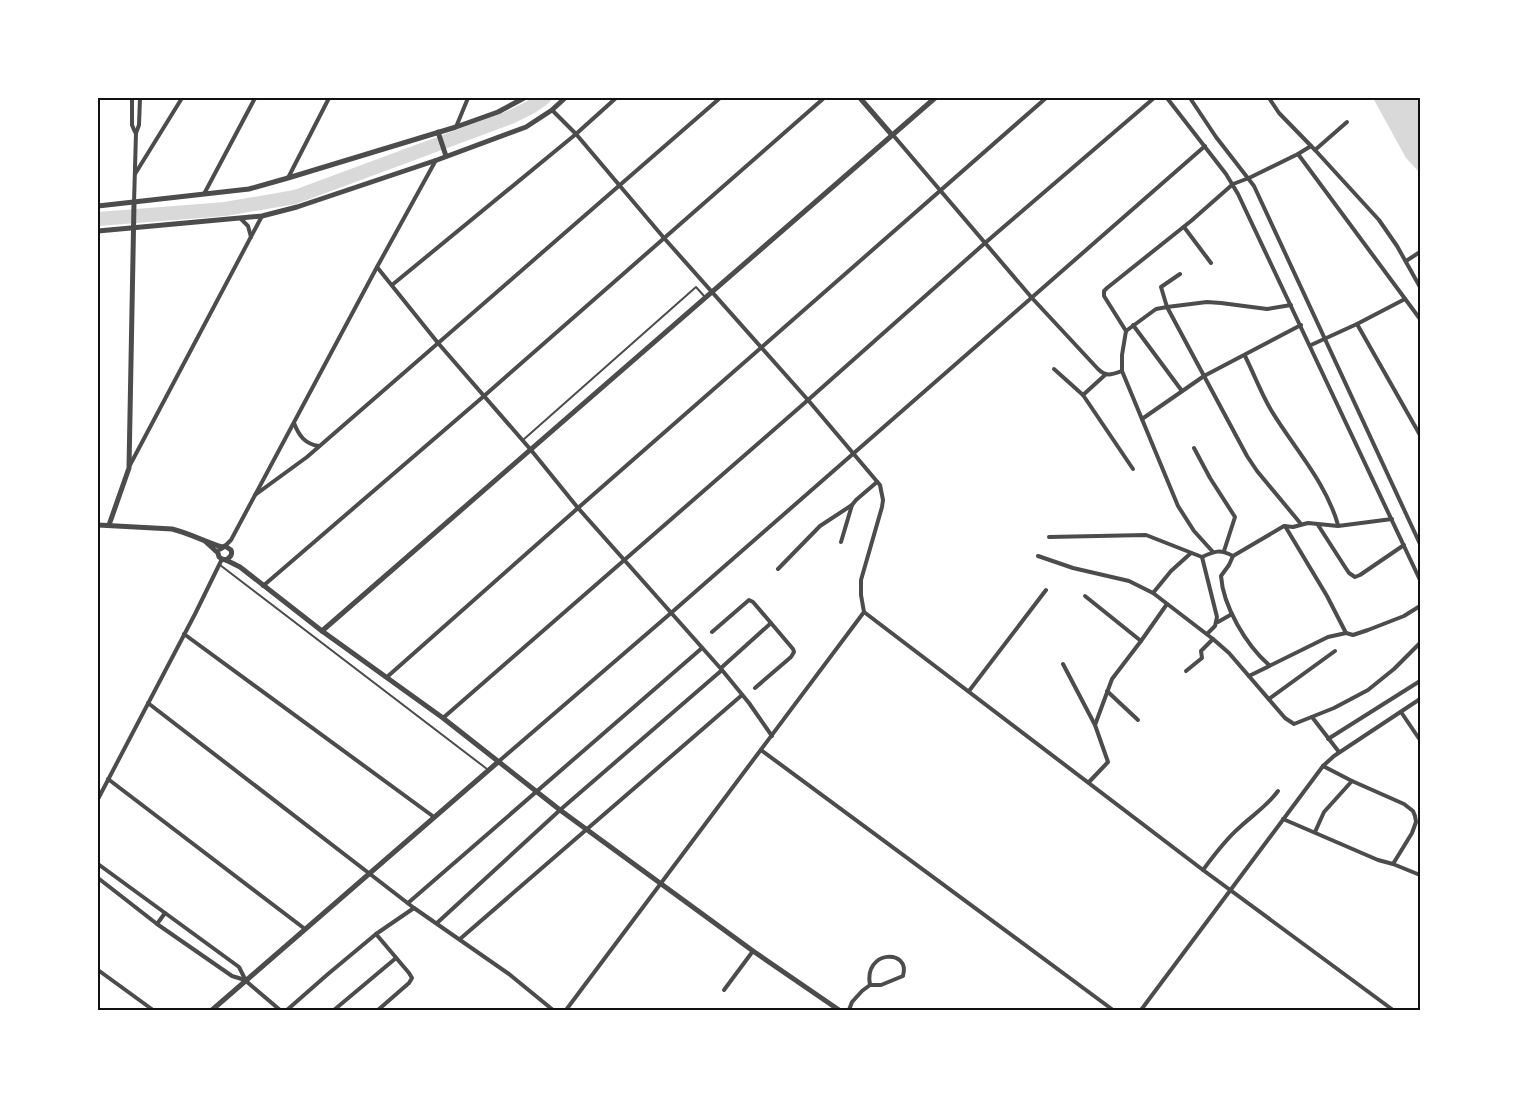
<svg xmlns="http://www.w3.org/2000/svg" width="1518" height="1108" viewBox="0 0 1518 1108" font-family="'Titillium Web',sans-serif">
<rect width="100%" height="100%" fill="#fff"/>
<path fill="#d9d9d9" d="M 1373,98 L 1420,98 L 1420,173 L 1406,158 Z"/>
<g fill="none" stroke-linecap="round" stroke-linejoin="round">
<path stroke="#d9d9d9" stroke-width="14" d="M 98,219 L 225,209 L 295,197 L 511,117 L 531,107 L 544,98"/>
<g stroke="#4c4c4c" stroke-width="2">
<path d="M 523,440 L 696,287 L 704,296"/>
<path d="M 220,565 L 487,769"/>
</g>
<g stroke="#4c4c4c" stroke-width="4">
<path d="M 132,98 L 132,125 L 135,132"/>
<path d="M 1167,98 L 1226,174 L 1238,194 L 1420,580"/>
<path d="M 1190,98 L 1216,137 L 1254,186 L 1420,544"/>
<path d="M 1269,98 L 1279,113 L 1315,150 L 1379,220 L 1397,246 L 1420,287"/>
<path d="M 552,110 L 576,134 L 664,238 L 808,400 L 880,485 L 883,500 L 882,507 L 861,580 L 861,595 L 864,612"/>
<path d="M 456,127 L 468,98"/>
<path d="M 893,135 L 1032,298 L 1098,369 C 1106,377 1111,375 1122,371"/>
<path d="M 1315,150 L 1347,122"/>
<path d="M 1298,154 L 1420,319"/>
<path d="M 135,174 L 182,98"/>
<path d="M 288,178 L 329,98"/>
<path d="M 204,194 L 255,98"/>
<path d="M 134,203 L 136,133 L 139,125 L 140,98"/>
<path d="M 241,219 L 248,226 L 251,237"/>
<path d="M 1184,227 L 1211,263"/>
<path d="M 1406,261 L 1420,252"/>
<path d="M 377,267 L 438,343 L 531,450 L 578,508 L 722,670 L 749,703 L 772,736"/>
<path d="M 1180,274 L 1161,287 L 1167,307 L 1247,456 L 1257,471 L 1301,524"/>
<path d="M 392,285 L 576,134 L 616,98"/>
<path d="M 1357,324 L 1420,435"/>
<path d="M 1133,325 L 1182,391"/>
<path d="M 1126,331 L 1104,296 L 1104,291 L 1107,288 L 1191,221 L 1233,184 L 1249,178 L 1298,154 L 1311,146"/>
<path d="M 1126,331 L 1122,355 L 1122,371 L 1178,506 L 1194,531 L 1213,552"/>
<path d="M 1126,331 L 1156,309 L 1167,307 L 1207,302 L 1221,303 L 1267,309 L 1291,305"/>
<path d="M 1311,345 L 1357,324 L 1405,299"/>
<path d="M 1245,356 C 1254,374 1261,393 1271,410 C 1294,448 1326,482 1338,525"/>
<path d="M 1054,369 L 1083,395"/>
<path d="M 1105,375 L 1083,395 L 1133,469"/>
<path d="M 1142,419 L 1204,376 L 1301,325"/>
<path d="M 294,423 C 299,436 305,444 319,446"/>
<path d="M 1194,448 L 1210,478 L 1235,517 L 1224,551"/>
<path d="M 130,465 L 262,216"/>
<path d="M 255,495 L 307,457 L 720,98"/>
<path d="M 1318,525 L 1345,567 L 1349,573 L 1355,577 L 1360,575 L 1404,545"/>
<path d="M 1285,526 L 1327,596 L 1346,633"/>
<path d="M 1049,537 L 1146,535 L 1202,557"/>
<path d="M 841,542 L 852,505 L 856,500 L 877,482"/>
<path d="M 225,546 L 231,540 L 377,267 L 436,160"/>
<path d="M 1038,556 L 1073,568 L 1129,581 L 1153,593 L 1213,639 L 1229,653 L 1285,718 L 1294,724 L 1334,708 L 1368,690 L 1394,669 L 1420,643"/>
<path d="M 1233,556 L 1229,565 L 1221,576 C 1223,606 1246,645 1269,665"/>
<path d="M 1202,557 C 1215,551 1220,549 1233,556 L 1284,526 L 1293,527 L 1308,523 L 1338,526 L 1392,519"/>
<path d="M 1202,557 L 1217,617 L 1215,626 L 1207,634"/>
<path d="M 778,569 L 820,526 L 852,505"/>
<path d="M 263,586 L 484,396 L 824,98"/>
<path d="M 1153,593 L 1171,571 L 1191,553"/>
<path d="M 1085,596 L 1141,641"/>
<path d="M 864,612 L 1203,870 L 1393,1010"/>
<path d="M 1218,622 L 1232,614"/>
<path d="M 712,632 L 749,600 L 753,602 L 771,623"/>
<path d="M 184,634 L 434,817"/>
<path d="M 1063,664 L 1095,725 L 1108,762 L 1089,782"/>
<path d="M 721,668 L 771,623 L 793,649 L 794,652 L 791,657 L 755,688"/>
<path d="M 1186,671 L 1202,658 L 1201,651 L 1213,639"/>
<path d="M 1249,676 L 1328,637 L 1346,633 L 1353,635 L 1368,630 L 1404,616 L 1420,606"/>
<path d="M 387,677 L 578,508 L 1046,98"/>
<path d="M 969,691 L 1046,590"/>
<path d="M 1107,691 L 1138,720"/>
<path d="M 1269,699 L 1335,651"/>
<path d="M 148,703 L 370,874 L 414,908 L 509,974 L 553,1010"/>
<path d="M 1401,712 L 1420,740"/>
<path d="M 1312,717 L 1339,752"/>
<path d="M 443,718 L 808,400 L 985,243 L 1154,98"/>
<path d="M 1095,725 L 1112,679 L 1141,641 L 1167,604"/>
<path d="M 1328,739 L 1420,681"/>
<path d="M 761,750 L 1113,1010"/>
<path d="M 498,762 L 671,613 L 1205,146"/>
<path d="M 1323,766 L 1352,781 L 1404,804 L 1413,811 L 1415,816 L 1416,822 L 1412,833 L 1393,864"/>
<path d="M 108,779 L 305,929"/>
<path d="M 98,799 L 195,614 L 222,559"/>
<path d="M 1283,819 L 1378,860 L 1393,864 L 1420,875"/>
<path d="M 1315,832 L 1324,812 L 1352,781"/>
<path d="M 98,864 L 239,967 L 246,981 L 280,1010"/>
<path d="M 1203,870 C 1214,855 1226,839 1240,827 C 1253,815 1267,806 1278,791"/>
<path d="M 98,878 L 157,924 L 232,976 L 245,980"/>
<path d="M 408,903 L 702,648"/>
<path d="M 437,923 L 560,810 L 722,670"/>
<path d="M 157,924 L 165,913"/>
<path d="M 376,934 L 409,973 L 412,978 L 409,983 L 378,1010"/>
<path d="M 460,939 L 742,695"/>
<path d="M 98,970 L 153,1010"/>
<path d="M 724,990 L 753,951"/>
<path d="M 287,1010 L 328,974 L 376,934 L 414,908"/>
<path d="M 334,1010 L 396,958"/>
<path d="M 566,1010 L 864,612"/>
<path d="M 849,1010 L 852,1002 L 862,991 L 870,985 L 881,985 L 903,976 C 911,948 863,950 870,985"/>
<path d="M 1141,1010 L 1323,766 L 1334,756 L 1420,699"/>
</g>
<g stroke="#4c4c4c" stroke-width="5">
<path d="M 860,98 L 892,135"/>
<path d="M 438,132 L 446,156"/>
<path d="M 98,206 L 249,189 L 288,178 L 456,127 L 498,112 L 524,98"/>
<path d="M 98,231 L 262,216 L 297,207 L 437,160 L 526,127 L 552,110 L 565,98"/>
<path d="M 98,525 L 172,529 C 189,533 205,542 222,547"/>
<path d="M 109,525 L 129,468 L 134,203"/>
<path d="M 206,542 L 218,553 L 219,557 L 222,559 L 226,560 L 240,567 L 322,631 L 443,718 L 560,810 L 753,951 L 839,1010"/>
<path d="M 220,549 L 225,546 L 231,550 C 233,555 230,557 226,560"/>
<path d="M 322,631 L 935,98"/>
<path d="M 212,1010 L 498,762"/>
</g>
</g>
<rect width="1518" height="1108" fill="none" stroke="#ffffff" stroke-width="198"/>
<rect x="99" y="99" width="1320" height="910" fill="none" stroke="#111" stroke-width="2"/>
</svg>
